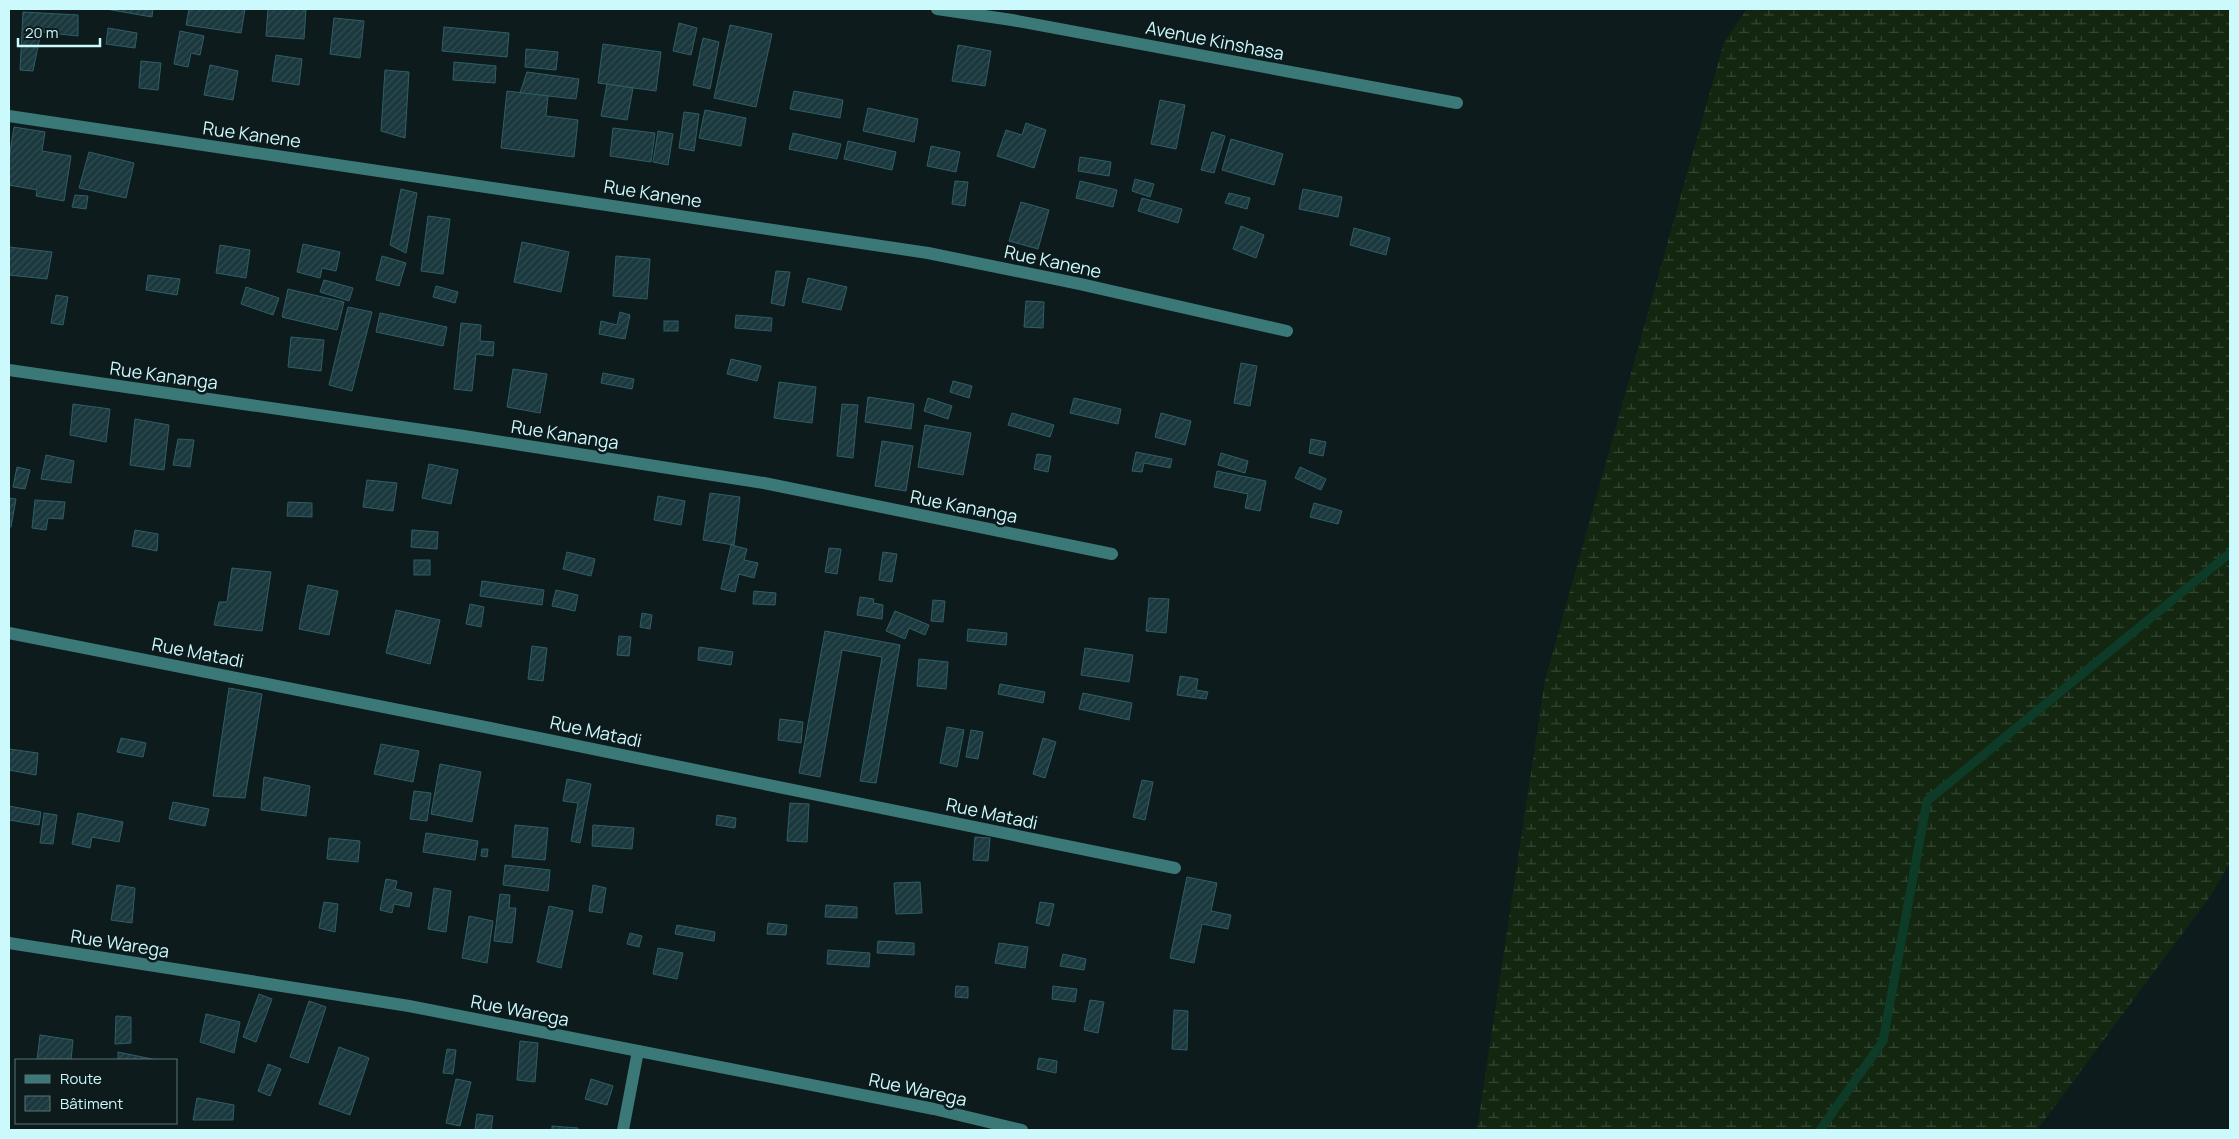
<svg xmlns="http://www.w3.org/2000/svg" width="2239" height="1139" viewBox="0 0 2239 1139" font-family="Manrope,sans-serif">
<defs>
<pattern id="wetland-marsh" width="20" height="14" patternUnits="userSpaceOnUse" patternTransform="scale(1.25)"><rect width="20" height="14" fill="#132710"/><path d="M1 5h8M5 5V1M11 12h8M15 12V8" fill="none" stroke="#344734"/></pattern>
<pattern id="building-hatch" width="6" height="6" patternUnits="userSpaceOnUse" patternTransform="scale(1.25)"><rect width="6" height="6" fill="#1a383d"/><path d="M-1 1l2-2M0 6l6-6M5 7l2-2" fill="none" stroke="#2f4c50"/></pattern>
</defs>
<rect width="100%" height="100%" fill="#0d1b1d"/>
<path fill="url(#wetland-marsh)" d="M 1747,9 L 2230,9 L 2230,863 L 2211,895 L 2037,1130 L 1477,1130 L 1545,680 L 1724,42 Z"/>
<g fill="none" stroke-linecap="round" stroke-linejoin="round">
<path stroke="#0d3b27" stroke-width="9" d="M 1820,1130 L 1883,1041 L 1927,801 L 2230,553"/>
</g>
<g fill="url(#building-hatch)" stroke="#2e5f67">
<path d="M 106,9 L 153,9 L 152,17 Z"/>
<path d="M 189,9 L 245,9 L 241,33 L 186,25 Z"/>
<path d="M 268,9 L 306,9 L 304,39 L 266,36 Z"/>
<path d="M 23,12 L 78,15 L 78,36 L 41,32 L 33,71 L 20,70 Z"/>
<path d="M 334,18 L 364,21 L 360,58 L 330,54 Z"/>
<path d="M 679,23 L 697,28 L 691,55 L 673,51 Z"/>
<path d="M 730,25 L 772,34 L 756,107 L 714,98 Z"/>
<path d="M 444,27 L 509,33 L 507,57 L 442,51 Z"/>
<path d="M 108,28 L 137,33 L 135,48 L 106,44 Z"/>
<path d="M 180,31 L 204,36 L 200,55 L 191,53 L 188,67 L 174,64 Z"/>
<path d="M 703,38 L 719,42 L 710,89 L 693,85 Z"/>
<path d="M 603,44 L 661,52 L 656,91 L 598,83 Z"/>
<path d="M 958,45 L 991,51 L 985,86 L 952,81 Z"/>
<path d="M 526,49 L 558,52 L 556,70 L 525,67 Z"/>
<path d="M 276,55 L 302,59 L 299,85 L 272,81 Z"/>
<path d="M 141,61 L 161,63 L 158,90 L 139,88 Z"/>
<path d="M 454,62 L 496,66 L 495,83 L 453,80 Z"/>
<path d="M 210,65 L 238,71 L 233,100 L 204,95 Z"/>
<path d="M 385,70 L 409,72 L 405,138 L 381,131 Z"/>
<path d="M 527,72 L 579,79 L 576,99 L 520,93 Z"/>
<path d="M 607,84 L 633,88 L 627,120 L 601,116 Z"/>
<path d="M 507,91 L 548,96 L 546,116 L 578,120 L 574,157 L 501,148 Z"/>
<path d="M 794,91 L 843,100 L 840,118 L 790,109 Z"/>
<path d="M 1160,100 L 1185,105 L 1176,149 L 1151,144 Z"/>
<path d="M 868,108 L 918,119 L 914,142 L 863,131 Z"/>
<path d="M 705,110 L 746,118 L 741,146 L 699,138 Z"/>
<path d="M 684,112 L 699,114 L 694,151 L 679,148 Z"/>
<path d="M 1026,123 L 1046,130 L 1034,168 L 997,156 L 1006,130 L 1022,135 Z"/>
<path d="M 14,127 L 45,132 L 42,151 L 71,156 L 64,201 L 36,196 L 37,190 L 9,185 L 9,158 Z"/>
<path d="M 613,128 L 655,133 L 651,162 L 610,156 Z"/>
<path d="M 658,131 L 673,134 L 668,165 L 653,162 Z"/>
<path d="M 1212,132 L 1225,136 L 1214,173 L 1201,170 Z"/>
<path d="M 793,133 L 841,144 L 837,159 L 789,149 Z"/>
<path d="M 1231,139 L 1283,154 L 1274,185 L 1222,170 Z"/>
<path d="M 848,141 L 896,152 L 892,170 L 844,159 Z"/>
<path d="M 931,146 L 960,152 L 956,172 L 927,166 Z"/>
<path d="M 89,152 L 134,163 L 126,198 L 79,188 Z"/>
<path d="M 1080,157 L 1111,162 L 1109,176 L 1078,171 Z"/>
<path d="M 1135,179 L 1154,184 L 1150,197 L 1132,191 Z"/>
<path d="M 955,181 L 968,182 L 965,206 L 952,204 Z"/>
<path d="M 1080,181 L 1117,190 L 1113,207 L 1076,198 Z"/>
<path d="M 401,189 L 417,193 L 406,253 L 390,245 Z"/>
<path d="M 1303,189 L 1342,197 L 1338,217 L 1299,209 Z"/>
<path d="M 1229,193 L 1250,198 L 1247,209 L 1225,203 Z"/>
<path d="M 75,195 L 88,196 L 86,209 L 72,207 Z"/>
<path d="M 1142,198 L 1182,209 L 1178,223 L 1138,211 Z"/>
<path d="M 1021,202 L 1049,210 L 1038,249 L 1009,241 Z"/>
<path d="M 428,216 L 450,219 L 443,274 L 421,271 Z"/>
<path d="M 1241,226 L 1264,235 L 1256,258 L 1233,249 Z"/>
<path d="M 1354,228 L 1390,238 L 1386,255 L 1350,245 Z"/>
<path d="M 522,242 L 569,252 L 561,292 L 514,282 Z"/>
<path d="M 303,244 L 340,252 L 336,271 L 322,268 L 320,278 L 297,272 Z"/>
<path d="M 220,245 L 250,250 L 246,278 L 216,273 Z"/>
<path d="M 9,247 L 52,252 L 47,279 L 9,275 Z"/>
<path d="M 382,256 L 406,263 L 399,286 L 376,280 Z"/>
<path d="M 616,256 L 650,259 L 647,299 L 613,296 Z"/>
<path d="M 776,271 L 790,272 L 784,306 L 771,303 Z"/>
<path d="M 148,275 L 180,279 L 177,295 L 146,290 Z"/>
<path d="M 808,278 L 847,287 L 841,310 L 802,302 Z"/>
<path d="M 324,280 L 353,288 L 349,301 L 320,292 Z"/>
<path d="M 436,286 L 458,292 L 455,303 L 433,297 Z"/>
<path d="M 246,287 L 279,298 L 273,315 L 241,304 Z"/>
<path d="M 288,289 L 344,302 L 337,330 L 282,317 Z"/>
<path d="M 56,295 L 68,297 L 63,325 L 51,323 Z"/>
<path d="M 1026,301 L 1044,302 L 1043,328 L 1024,327 Z"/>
<path d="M 348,307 L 372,312 L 352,391 L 329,385 Z"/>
<path d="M 620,312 L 630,315 L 625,339 L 599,334 L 601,321 L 617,325 Z"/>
<path d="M 380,313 L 447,327 L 443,346 L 376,332 Z"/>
<path d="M 736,315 L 772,318 L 771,331 L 735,328 Z"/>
<rect x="664" y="321" width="14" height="10"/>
<path d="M 461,323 L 481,325 L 480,341 L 494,342 L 493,356 L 476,354 L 472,391 L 454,389 Z"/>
<path d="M 291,337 L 324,340 L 321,371 L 288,367 Z"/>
<path d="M 731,359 L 761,366 L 757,381 L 727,374 Z"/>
<path d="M 1241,363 L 1257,366 L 1250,406 L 1234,403 Z"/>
<path d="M 513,369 L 547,374 L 540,413 L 507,407 Z"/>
<path d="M 603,373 L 634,379 L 632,389 L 601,383 Z"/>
<path d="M 953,381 L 972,386 L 969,398 L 950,392 Z"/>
<path d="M 779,382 L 816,387 L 812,423 L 774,418 Z"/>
<path d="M 868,397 L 914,404 L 911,429 L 865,422 Z"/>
<path d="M 928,398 L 952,406 L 948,419 L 924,411 Z"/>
<path d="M 1074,398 L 1121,409 L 1118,424 L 1070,413 Z"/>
<path d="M 73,404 L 110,409 L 106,442 L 70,435 Z"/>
<path d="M 842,404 L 858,405 L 853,458 L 837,456 Z"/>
<path d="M 1012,413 L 1054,425 L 1050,437 L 1008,425 Z"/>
<path d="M 1161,413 L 1191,421 L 1185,445 L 1155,437 Z"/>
<path d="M 135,419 L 169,425 L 164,470 L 130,465 Z"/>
<path d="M 925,425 L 971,433 L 963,475 L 918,467 Z"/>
<path d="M 178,439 L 194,440 L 190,467 L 173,465 Z"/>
<path d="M 1311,439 L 1326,442 L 1323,456 L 1309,453 Z"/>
<path d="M 882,441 L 913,446 L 906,491 L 875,486 Z"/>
<path d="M 1136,452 L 1172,459 L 1170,468 L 1144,463 L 1142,472 L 1132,471 Z"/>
<path d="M 1221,453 L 1248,461 L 1245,473 L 1218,465 Z"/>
<path d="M 1037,454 L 1051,456 L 1048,472 L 1034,469 Z"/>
<path d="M 46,455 L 74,461 L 71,483 L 41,479 Z"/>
<path d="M 429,464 L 458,470 L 451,504 L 422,498 Z"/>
<path d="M 17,467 L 30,470 L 25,489 L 13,487 Z"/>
<path d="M 1300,467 L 1326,479 L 1321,490 L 1295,478 Z"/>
<path d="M 1217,471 L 1266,481 L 1260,511 L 1245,508 L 1248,494 L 1214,487 Z"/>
<path d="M 367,480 L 397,483 L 393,511 L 363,507 Z"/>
<path d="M 710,493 L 740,497 L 734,545 L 703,540 Z"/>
<path d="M 658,496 L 685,501 L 681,525 L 654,520 Z"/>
<path d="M 9,498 L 16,499 L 11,527 L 9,527 Z"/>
<path d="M 35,500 L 65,502 L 63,519 L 48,518 L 46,530 L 32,528 Z"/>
<path d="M 288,502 L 312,503 L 312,517 L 287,516 Z"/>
<path d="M 1314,503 L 1342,511 L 1338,524 L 1310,517 Z"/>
<path d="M 135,530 L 158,534 L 157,551 L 132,546 Z"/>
<path d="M 412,530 L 438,532 L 437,549 L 411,547 Z"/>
<path d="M 731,545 L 747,549 L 744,560 L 758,563 L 754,578 L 739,574 L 735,592 L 721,589 Z"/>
<path d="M 829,548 L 841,549 L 837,574 L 825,572 Z"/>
<path d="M 567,552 L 595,559 L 591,576 L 563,569 Z"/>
<path d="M 883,552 L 897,554 L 892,582 L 879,580 Z"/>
<rect x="414" y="560" width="16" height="15"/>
<path d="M 232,568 L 271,572 L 262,631 L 214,625 L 219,602 L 227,602 Z"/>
<path d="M 482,581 L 544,590 L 542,605 L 480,596 Z"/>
<path d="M 308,585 L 338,591 L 329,635 L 299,629 Z"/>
<path d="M 556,590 L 578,595 L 575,611 L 552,606 Z"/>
<path d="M 754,591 L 776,593 L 775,605 L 753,604 Z"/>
<path d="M 860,597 L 874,599 L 873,603 L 883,605 L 882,619 L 857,615 Z"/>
<path d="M 1149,598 L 1169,599 L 1166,633 L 1146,631 Z"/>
<path d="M 933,600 L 945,601 L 943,622 L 931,621 Z"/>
<path d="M 470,604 L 484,607 L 481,627 L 466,624 Z"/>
<path d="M 396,610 L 440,620 L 430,664 L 386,653 Z"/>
<path d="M 895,611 L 929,625 L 925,635 L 909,628 L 905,639 L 886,631 Z"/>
<path d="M 642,613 L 652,615 L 650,629 L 640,627 Z"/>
<path d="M 968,629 L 1007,633 L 1006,645 L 967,641 Z"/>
<path d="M 825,631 L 900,645 L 876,783 L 860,781 L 882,657 L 842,650 L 820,777 L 799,773 Z"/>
<path d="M 619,636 L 631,637 L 629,656 L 617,655 Z"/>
<path d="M 532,646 L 547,648 L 543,681 L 528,679 Z"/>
<path d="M 699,647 L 733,652 L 731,665 L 698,660 Z"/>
<path d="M 1085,648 L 1133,655 L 1129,682 L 1081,675 Z"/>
<path d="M 919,659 L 948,662 L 946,689 L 917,686 Z"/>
<path d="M 1180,676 L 1198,679 L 1196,690 L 1208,692 L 1206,699 L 1177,695 Z"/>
<path d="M 1000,684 L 1045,692 L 1043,703 L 998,694 Z"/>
<path d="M 229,688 L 262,694 L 245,798 L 213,796 Z"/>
<path d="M 1083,693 L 1132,703 L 1129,720 L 1079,709 Z"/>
<path d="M 780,719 L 803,722 L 801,743 L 778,740 Z"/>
<path d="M 947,727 L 964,730 L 957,767 L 940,763 Z"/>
<path d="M 971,730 L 983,732 L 978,759 L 966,757 Z"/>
<path d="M 121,738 L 146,743 L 143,757 L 117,752 Z"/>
<path d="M 1043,738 L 1056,742 L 1045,778 L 1033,774 Z"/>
<path d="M 381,744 L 419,751 L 413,782 L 374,774 Z"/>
<path d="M 9,749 L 38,753 L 36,775 L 9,770 Z"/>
<path d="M 440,764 L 481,772 L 472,822 L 431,814 Z"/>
<path d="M 264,777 L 310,786 L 306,816 L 261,810 Z"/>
<path d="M 567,779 L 591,784 L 580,843 L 571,841 L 578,803 L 563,801 Z"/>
<path d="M 1142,780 L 1153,782 L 1145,820 L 1133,817 Z"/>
<path d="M 414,791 L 431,793 L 427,821 L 410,819 Z"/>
<path d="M 173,802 L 209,809 L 205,826 L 169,819 Z"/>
<path d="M 790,803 L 809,804 L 807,842 L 787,841 Z"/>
<path d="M 9,806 L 41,812 L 39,825 L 9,820 Z"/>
<path d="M 44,813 L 57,815 L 53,844 L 40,843 Z"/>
<path d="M 78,813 L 123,822 L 119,842 L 92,837 L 90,848 L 72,844 Z"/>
<path d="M 717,815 L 736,818 L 735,828 L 716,825 Z"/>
<path d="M 515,825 L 548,828 L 545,860 L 512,857 Z"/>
<path d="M 593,825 L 634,828 L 632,849 L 592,846 Z"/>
<path d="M 426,833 L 478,841 L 475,860 L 423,852 Z"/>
<path d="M 975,837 L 990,838 L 988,861 L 973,860 Z"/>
<path d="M 329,838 L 360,841 L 358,862 L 327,859 Z"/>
<path d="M 482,849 L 488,849 L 487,857 L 481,856 Z"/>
<path d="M 505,865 L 550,870 L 548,891 L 503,885 Z"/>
<path d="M 1187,877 L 1217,883 L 1211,911 L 1231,915 L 1228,929 L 1202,924 L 1194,963 L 1170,958 Z"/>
<path d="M 386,879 L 397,881 L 395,889 L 412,893 L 409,907 L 394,904 L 392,913 L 380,910 Z"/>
<path d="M 920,882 L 922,913 L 896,914 L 894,883 Z"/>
<path d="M 117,885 L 135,888 L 132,923 L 111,920 Z"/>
<path d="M 593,885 L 606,888 L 602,913 L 589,911 Z"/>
<path d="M 434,888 L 451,891 L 446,932 L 428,929 Z"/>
<path d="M 500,894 L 510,895 L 509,908 L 516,908 L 512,943 L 494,941 Z"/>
<path d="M 324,902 L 338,904 L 335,932 L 319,928 Z"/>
<path d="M 1040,902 L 1054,904 L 1049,926 L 1036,923 Z"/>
<path d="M 826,905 L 857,907 L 857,918 L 825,917 Z"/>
<path d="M 549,906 L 573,911 L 561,968 L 537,962 Z"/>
<path d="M 469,916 L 493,921 L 487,963 L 462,958 Z"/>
<path d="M 768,923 L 787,925 L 786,935 L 767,934 Z"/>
<path d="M 677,925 L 715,932 L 714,941 L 675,934 Z"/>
<path d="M 630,933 L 642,936 L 639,947 L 627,944 Z"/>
<path d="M 878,941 L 914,943 L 914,955 L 877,953 Z"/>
<path d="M 999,943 L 1028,947 L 1025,968 L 995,963 Z"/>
<path d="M 658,948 L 683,953 L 677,979 L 653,974 Z"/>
<path d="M 828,950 L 870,953 L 869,967 L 827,964 Z"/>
<path d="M 1063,954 L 1086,959 L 1084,970 L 1060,966 Z"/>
<path d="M 956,986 L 968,987 L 968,998 L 955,997 Z"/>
<path d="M 1053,986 L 1077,989 L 1075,1002 L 1052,999 Z"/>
<path d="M 259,994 L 272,999 L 256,1042 L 243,1037 Z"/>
<path d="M 1090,1000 L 1104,1002 L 1098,1033 L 1084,1030 Z"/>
<path d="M 309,1001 L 326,1007 L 308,1063 L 290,1057 Z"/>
<path d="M 1174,1010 L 1188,1011 L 1187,1050 L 1172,1049 Z"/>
<path d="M 206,1014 L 240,1022 L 234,1053 L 200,1042 Z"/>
<path d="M 116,1016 L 131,1017 L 131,1043 L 115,1044 Z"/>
<path d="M 40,1035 L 73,1040 L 71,1060 L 37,1060 Z"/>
<path d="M 520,1041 L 538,1043 L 535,1082 L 517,1080 Z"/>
<path d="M 339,1047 L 369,1058 L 350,1115 L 319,1104 Z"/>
<path d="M 447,1049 L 456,1050 L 453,1074 L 443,1073 Z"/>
<path d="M 118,1052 L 157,1060 L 118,1060 Z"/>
<path d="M 1039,1058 L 1057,1061 L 1056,1073 L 1037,1069 Z"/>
<path d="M 268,1064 L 281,1069 L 270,1096 L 258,1091 Z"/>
<path d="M 456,1079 L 471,1082 L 460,1126 L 446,1123 Z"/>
<path d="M 591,1079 L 613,1086 L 607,1105 L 585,1099 Z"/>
<path d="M 197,1098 L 234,1105 L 233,1120 L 193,1120 Z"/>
<path d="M 477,1114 L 493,1116 L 491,1130 L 475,1130 Z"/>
<path d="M 552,1126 L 578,1128 L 577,1130 L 552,1130 Z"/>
</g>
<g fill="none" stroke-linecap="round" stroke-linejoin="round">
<g stroke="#3b7978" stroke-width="12">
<path d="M 937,9 L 1012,20 L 1457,103"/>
<path d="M 9,116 L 928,253 L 1080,284 L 1287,331"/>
<path d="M 9,370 L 464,436 L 764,483 L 1112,554"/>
<path d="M 9,633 L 490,728 L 1175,868"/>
<path d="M 9,943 L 409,1006 L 934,1109 L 1022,1130"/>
<path d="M 623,1130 L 638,1051"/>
</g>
</g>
<g text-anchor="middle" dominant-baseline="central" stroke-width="5" stroke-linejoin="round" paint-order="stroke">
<g font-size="18" fill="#ccf9fc" stroke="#0d1b1d">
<text transform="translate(1215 40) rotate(11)">Avenue Kinshasa</text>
<text transform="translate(252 134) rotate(8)">Rue Kanene</text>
<text transform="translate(653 193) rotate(9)">Rue Kanene</text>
<text transform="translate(1053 261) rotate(12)">Rue Kanene</text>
<text transform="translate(164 375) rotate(8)">Rue Kananga</text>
<text transform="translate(565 434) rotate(9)">Rue Kananga</text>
<text transform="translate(964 506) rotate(11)">Rue Kananga</text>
<text transform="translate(198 652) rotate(11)">Rue Matadi</text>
<text transform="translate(596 731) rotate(12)">Rue Matadi</text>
<text transform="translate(992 813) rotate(12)">Rue Matadi</text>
<text transform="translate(120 943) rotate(9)">Rue Warega</text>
<text transform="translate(520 1010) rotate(11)">Rue Warega</text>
<text transform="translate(918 1089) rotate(12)">Rue Warega</text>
</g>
</g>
<rect width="2239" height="1139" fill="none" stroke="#ccf9fc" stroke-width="20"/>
<rect x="15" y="1059" width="162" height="65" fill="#0d1b1d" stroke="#597476"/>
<rect x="25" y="1075" width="25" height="8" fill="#3b7978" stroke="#597476"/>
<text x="60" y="1084" font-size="15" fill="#ccf9fc">Route</text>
<rect x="25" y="1096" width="25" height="15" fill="url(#building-hatch)" stroke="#597476"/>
<text x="60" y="1109" font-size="15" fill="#ccf9fc">Bâtiment</text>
<path d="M18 38v8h82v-8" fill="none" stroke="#ccf9fc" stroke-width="2.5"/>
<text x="25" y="38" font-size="15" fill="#ccf9fc" stroke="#0d1b1d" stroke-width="4" paint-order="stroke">20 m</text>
</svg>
